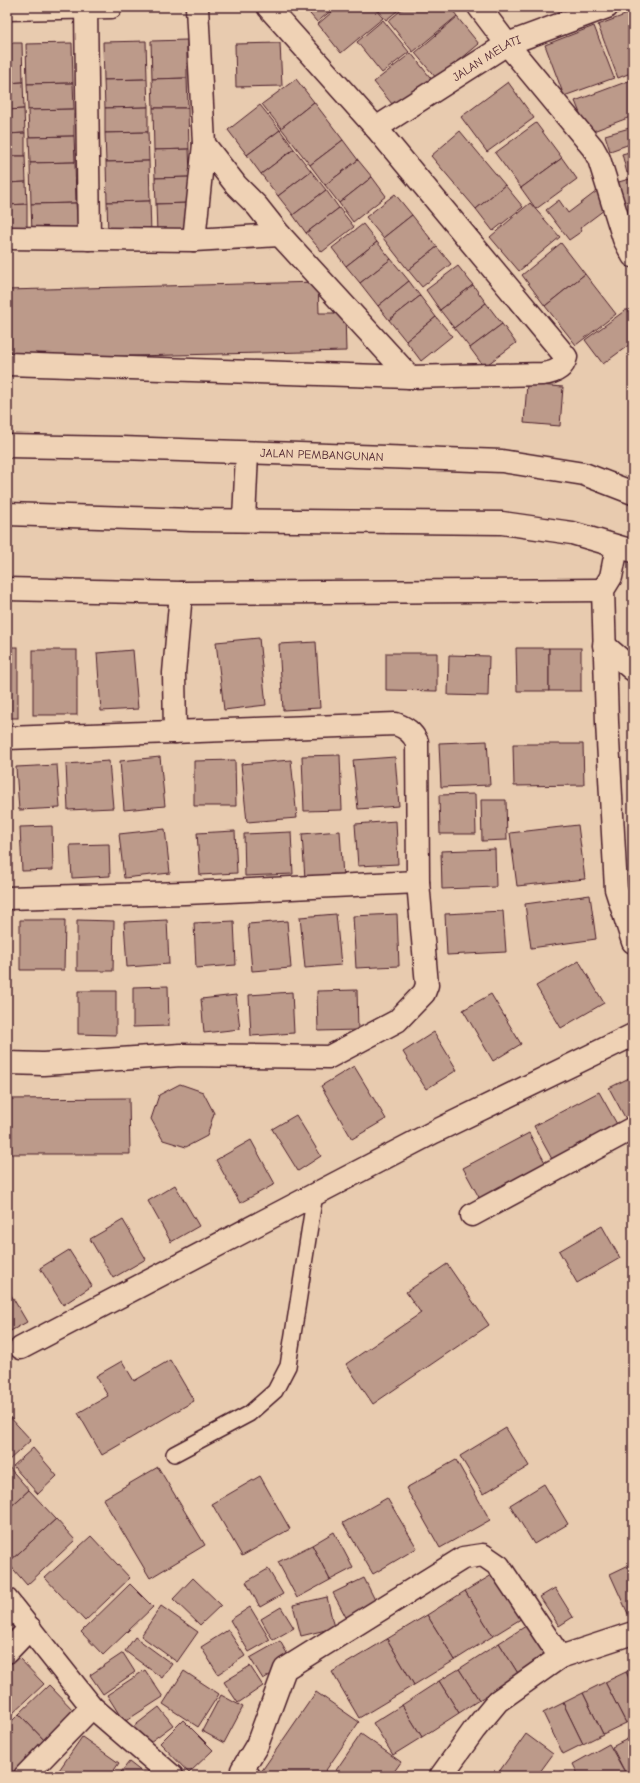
<svg xmlns="http://www.w3.org/2000/svg" width="640" height="1783" viewBox="0 0 640 1783" font-family="'Comic Neue',sans-serif">
<rect width="100%" height="100%" fill="#e8cbaf"/>
<filter id="ink" filterUnits="userSpaceOnUse"><feTurbulence type="fractalNoise" baseFrequency=".025" numOctaves="2"/><feDisplacementMap in="SourceGraphic" scale="8" xChannelSelector="R" yChannelSelector="G"/><feConvolveMatrix kernelMatrix="1 2 1 2 8 2 1 2 1" color-interpolation-filters="sRGB"/></filter>
<g filter="url(#ink)">
<g fill="#bc9a8a" stroke="#4a1f2b">
<path d="M 304,7 L 336,7 L 317,22 Z"/>
<path d="M 338,7 L 373,7 L 383,18 L 341,53 L 318,24 Z"/>
<path d="M 376,7 L 402,7 L 386,20 Z"/>
<path d="M 405,7 L 450,7 L 457,16 L 413,52 L 388,21 Z"/>
<path d="M 633,12 L 633,72 L 618,78 L 598,25 Z"/>
<path d="M 457,17 L 479,44 L 437,79 L 415,53 Z"/>
<path d="M 383,20 L 409,52 L 382,73 L 357,42 Z"/>
<path d="M 594,26 L 614,78 L 564,96 L 545,45 Z"/>
<path d="M 187,40 L 187,78 L 152,79 L 151,41 Z"/>
<path d="M 146,41 L 147,79 L 104,80 L 103,42 Z"/>
<path d="M 7,43 L 22,43 L 23,82 L 7,83 Z"/>
<path d="M 72,43 L 73,83 L 27,84 L 26,44 Z"/>
<path d="M 280,43 L 282,86 L 236,87 L 235,44 Z"/>
<path d="M 411,53 L 433,81 L 397,110 L 374,82 Z"/>
<path d="M 187,78 L 188,108 L 153,108 L 152,79 Z"/>
<path d="M 147,79 L 148,107 L 105,108 L 104,80 Z"/>
<path d="M 296,79 L 314,102 L 281,128 L 262,104 Z"/>
<path d="M 631,80 L 633,85 L 633,116 L 588,133 L 575,101 Z"/>
<path d="M 23,82 L 24,109 L 7,110 L 7,83 Z"/>
<path d="M 508,82 L 534,118 L 487,152 L 461,117 Z"/>
<path d="M 73,83 L 74,109 L 28,110 L 27,84 Z"/>
<path d="M 314,102 L 343,140 L 310,165 L 281,128 Z"/>
<path d="M 260,105 L 280,130 L 247,155 L 228,130 Z"/>
<path d="M 148,107 L 148,132 L 105,133 L 105,108 Z"/>
<path d="M 153,108 L 188,108 L 189,149 L 154,150 Z"/>
<path d="M 24,109 L 25,133 L 7,134 L 7,110 Z"/>
<path d="M 74,109 L 74,136 L 29,137 L 28,110 Z"/>
<path d="M 536,123 L 562,158 L 521,188 L 495,153 Z"/>
<path d="M 633,127 L 633,143 L 610,151 L 605,135 Z"/>
<path d="M 280,130 L 294,149 L 261,174 L 247,155 Z"/>
<path d="M 460,131 L 505,185 L 476,209 L 431,156 Z"/>
<path d="M 148,132 L 149,161 L 106,162 L 105,133 Z"/>
<path d="M 25,133 L 25,156 L 7,156 L 7,134 Z"/>
<path d="M 74,136 L 75,162 L 30,163 L 29,137 Z"/>
<path d="M 343,140 L 358,160 L 325,185 L 310,165 Z"/>
<path d="M 189,149 L 190,177 L 155,178 L 154,150 Z"/>
<path d="M 294,149 L 311,171 L 278,196 L 261,174 Z"/>
<path d="M 633,151 L 633,171 L 627,173 L 622,154 Z"/>
<path d="M 7,156 L 25,156 L 26,182 L 7,183 Z"/>
<path d="M 562,158 L 577,179 L 536,209 L 521,188 Z"/>
<path d="M 358,160 L 372,177 L 339,203 L 325,185 Z"/>
<path d="M 149,161 L 150,201 L 107,202 L 106,162 Z"/>
<path d="M 75,162 L 76,203 L 31,204 L 30,163 Z"/>
<path d="M 311,171 L 326,190 L 293,215 L 278,196 Z"/>
<path d="M 190,177 L 191,203 L 156,204 L 155,178 Z"/>
<path d="M 372,177 L 386,196 L 353,222 L 339,203 Z"/>
<path d="M 633,178 L 633,219 L 627,221 L 615,183 Z"/>
<path d="M 26,182 L 27,204 L 7,205 L 7,183 Z"/>
<path d="M 505,185 L 523,207 L 493,231 L 476,209 Z"/>
<path d="M 601,188 L 612,204 L 580,228 L 582,231 L 569,240 L 546,210 L 559,200 L 568,213 Z"/>
<path d="M 326,190 L 339,208 L 306,233 L 293,215 Z"/>
<path d="M 395,194 L 412,215 L 383,238 L 366,217 Z"/>
<path d="M 150,201 L 151,233 L 108,234 L 107,202 Z"/>
<path d="M 76,203 L 78,233 L 32,234 L 31,204 Z"/>
<path d="M 191,203 L 192,232 L 157,233 L 156,204 Z"/>
<path d="M 530,203 L 560,237 L 519,271 L 490,237 Z"/>
<path d="M 27,204 L 27,233 L 7,233 L 7,205 Z"/>
<path d="M 339,208 L 354,227 L 322,252 L 306,233 Z"/>
<path d="M 412,215 L 437,247 L 408,270 L 383,238 Z"/>
<path d="M 363,224 L 377,242 L 346,266 L 332,248 Z"/>
<path d="M 377,242 L 391,259 L 360,283 L 346,266 Z"/>
<path d="M 561,243 L 585,274 L 545,306 L 522,275 Z"/>
<path d="M 437,247 L 451,264 L 422,287 L 408,270 Z"/>
<path d="M 391,259 L 409,281 L 378,306 L 360,283 Z"/>
<path d="M 458,266 L 473,285 L 440,310 L 426,290 Z"/>
<path d="M 585,274 L 616,314 L 576,345 L 545,306 Z"/>
<path d="M 409,281 L 420,296 L 389,320 L 378,306 Z"/>
<path d="M 318,282 L 319,313 L 345,313 L 346,351 L 7,359 L 7,290 Z"/>
<path d="M 473,285 L 486,303 L 454,328 L 440,310 Z"/>
<path d="M 420,296 L 436,317 L 406,341 L 389,320 Z"/>
<path d="M 486,303 L 502,324 L 470,348 L 454,328 Z"/>
<path d="M 627,309 L 633,318 L 633,342 L 603,364 L 585,340 Z"/>
<path d="M 436,317 L 452,336 L 421,361 L 406,341 Z"/>
<path d="M 502,324 L 516,343 L 484,367 L 470,348 Z"/>
<path d="M 527,384 L 563,387 L 560,426 L 524,423 Z"/>
<path d="M 259,638 L 266,705 L 224,710 L 216,642 Z"/>
<path d="M 316,642 L 320,708 L 283,710 L 279,644 Z"/>
<rect x="7" y="647" width="11" height="71"/>
<path d="M 516,648 L 549,648 L 549,691 L 517,691 Z"/>
<rect x="549" y="648" width="32" height="43"/>
<rect x="33" y="650" width="44" height="65"/>
<path d="M 133,650 L 138,709 L 101,711 L 97,653 Z"/>
<path d="M 386,653 L 437,653 L 437,691 L 386,690 Z"/>
<path d="M 449,655 L 489,656 L 488,696 L 448,695 Z"/>
<path d="M 487,741 L 490,785 L 441,787 L 439,743 Z"/>
<path d="M 513,744 L 583,744 L 584,785 L 514,786 Z"/>
<path d="M 340,755 L 342,810 L 304,811 L 302,756 Z"/>
<path d="M 160,757 L 165,806 L 124,810 L 120,761 Z"/>
<path d="M 395,757 L 399,806 L 358,809 L 353,760 Z"/>
<path d="M 235,760 L 236,806 L 194,806 L 194,761 Z"/>
<path d="M 291,760 L 297,818 L 247,822 L 241,764 Z"/>
<path d="M 109,761 L 113,808 L 68,810 L 66,764 Z"/>
<path d="M 57,765 L 60,808 L 19,810 L 16,767 Z"/>
<path d="M 7,781 L 10,815 L 7,815 Z"/>
<path d="M 475,794 L 476,834 L 440,834 L 439,795 Z"/>
<path d="M 481,800 L 506,800 L 507,840 L 482,841 Z"/>
<path d="M 396,821 L 398,864 L 358,866 L 355,824 Z"/>
<path d="M 578,825 L 585,879 L 517,886 L 510,833 Z"/>
<path d="M 52,826 L 53,870 L 22,871 L 20,827 Z"/>
<path d="M 165,829 L 170,873 L 124,878 L 119,834 Z"/>
<path d="M 235,831 L 237,873 L 200,875 L 197,833 Z"/>
<path d="M 340,831 L 343,877 L 305,879 L 302,834 Z"/>
<path d="M 291,832 L 293,874 L 245,876 L 244,834 Z"/>
<path d="M 109,844 L 110,876 L 72,878 L 70,845 Z"/>
<path d="M 495,849 L 496,887 L 442,889 L 441,851 Z"/>
<path d="M 590,895 L 596,939 L 531,948 L 525,904 Z"/>
<path d="M 503,911 L 506,952 L 447,955 L 445,914 Z"/>
<path d="M 336,914 L 341,965 L 305,968 L 300,917 Z"/>
<path d="M 397,914 L 399,966 L 356,968 L 353,916 Z"/>
<path d="M 20,920 L 65,920 L 64,970 L 20,970 Z"/>
<path d="M 77,920 L 114,921 L 113,971 L 77,971 Z"/>
<path d="M 167,920 L 169,964 L 127,967 L 124,922 Z"/>
<path d="M 234,921 L 236,965 L 196,968 L 194,923 Z"/>
<path d="M 287,921 L 291,968 L 252,971 L 248,924 Z"/>
<path d="M 579,961 L 604,1003 L 561,1028 L 536,986 Z"/>
<path d="M 168,986 L 169,1026 L 133,1027 L 133,987 Z"/>
<path d="M 357,990 L 358,1030 L 318,1031 L 317,991 Z"/>
<path d="M 78,991 L 116,991 L 116,1035 L 78,1034 Z"/>
<path d="M 292,992 L 294,1033 L 251,1036 L 249,995 Z"/>
<path d="M 491,994 L 521,1044 L 493,1061 L 463,1010 Z"/>
<path d="M 236,995 L 240,1029 L 204,1033 L 201,999 Z"/>
<path d="M 434,1032 L 457,1070 L 426,1089 L 403,1052 Z"/>
<path d="M 354,1066 L 386,1119 L 352,1139 L 321,1086 Z"/>
<path d="M 633,1076 L 633,1120 L 628,1123 L 609,1088 Z"/>
<path d="M 180,1084 L 203,1092 L 214,1113 L 207,1136 L 186,1147 L 163,1140 L 151,1119 L 159,1095 Z"/>
<path d="M 599,1092 L 618,1126 L 553,1161 L 534,1126 Z"/>
<path d="M 129,1098 L 130,1154 L 7,1154 L 7,1099 Z"/>
<path d="M 296,1115 L 321,1156 L 298,1171 L 272,1129 Z"/>
<path d="M 529,1133 L 547,1166 L 481,1201 L 463,1168 Z"/>
<path d="M 251,1140 L 275,1184 L 240,1203 L 216,1160 Z"/>
<path d="M 175,1185 L 199,1226 L 171,1242 L 148,1201 Z"/>
<path d="M 123,1220 L 146,1259 L 113,1278 L 90,1239 Z"/>
<path d="M 602,1226 L 620,1258 L 577,1283 L 559,1251 Z"/>
<path d="M 69,1250 L 92,1286 L 63,1305 L 40,1268 Z"/>
<path d="M 447,1264 L 489,1325 L 373,1404 L 346,1364 L 421,1313 L 406,1292 Z"/>
<path d="M 7,1288 L 27,1322 L 7,1333 Z"/>
<path d="M 170,1360 L 194,1401 L 102,1455 L 78,1413 L 108,1396 L 96,1376 L 122,1361 L 134,1381 Z"/>
<path d="M 7,1414 L 31,1440 L 8,1461 L 7,1460 Z"/>
<path d="M 506,1428 L 529,1466 L 483,1494 L 460,1456 Z"/>
<path d="M 33,1448 L 57,1476 L 38,1494 L 13,1466 Z"/>
<path d="M 456,1460 L 490,1520 L 440,1548 L 406,1488 Z"/>
<path d="M 7,1465 L 29,1490 L 7,1510 Z"/>
<path d="M 158,1467 L 205,1545 L 150,1578 L 103,1499 Z"/>
<path d="M 260,1476 L 290,1529 L 242,1556 L 212,1504 Z"/>
<path d="M 544,1484 L 568,1524 L 534,1544 L 510,1505 Z"/>
<path d="M 29,1490 L 56,1519 L 8,1563 L 7,1562 L 7,1510 Z"/>
<path d="M 387,1498 L 417,1548 L 373,1574 L 343,1523 Z"/>
<path d="M 56,1519 L 75,1540 L 27,1585 L 8,1563 Z"/>
<path d="M 334,1532 L 353,1568 L 330,1580 L 312,1545 Z"/>
<path d="M 91,1536 L 130,1578 L 85,1621 L 45,1578 Z"/>
<path d="M 312,1545 L 330,1580 L 297,1598 L 278,1562 Z"/>
<path d="M 633,1563 L 633,1615 L 629,1616 L 610,1574 Z"/>
<path d="M 268,1569 L 283,1594 L 260,1607 L 246,1582 Z"/>
<path d="M 497,1572 L 524,1617 L 493,1636 L 465,1591 Z"/>
<path d="M 193,1578 L 221,1605 L 200,1625 L 173,1599 Z"/>
<path d="M 364,1578 L 377,1604 L 347,1619 L 333,1593 Z"/>
<path d="M 130,1584 L 153,1607 L 103,1655 L 81,1632 Z"/>
<path d="M 555,1588 L 573,1617 L 559,1626 L 540,1597 Z"/>
<path d="M 465,1591 L 493,1636 L 455,1660 L 427,1615 Z"/>
<path d="M 327,1597 L 334,1628 L 301,1636 L 293,1605 Z"/>
<path d="M 161,1606 L 198,1632 L 177,1662 L 141,1636 Z"/>
<path d="M 250,1607 L 270,1640 L 249,1652 L 230,1620 Z"/>
<path d="M 281,1607 L 294,1628 L 273,1640 L 261,1619 Z"/>
<path d="M 427,1615 L 455,1660 L 414,1685 L 387,1639 Z"/>
<path d="M 529,1624 L 550,1656 L 519,1675 L 499,1643 Z"/>
<path d="M 228,1630 L 245,1656 L 218,1674 L 201,1647 Z"/>
<path d="M 135,1637 L 172,1664 L 162,1678 L 125,1651 Z"/>
<path d="M 387,1639 L 414,1685 L 359,1718 L 332,1672 Z"/>
<path d="M 280,1641 L 292,1662 L 263,1679 L 250,1658 Z"/>
<path d="M 499,1643 L 519,1675 L 479,1700 L 459,1669 Z"/>
<path d="M 123,1653 L 135,1672 L 103,1694 L 90,1675 Z"/>
<path d="M 17,1656 L 44,1684 L 12,1714 L 7,1709 L 7,1665 Z"/>
<path d="M 250,1666 L 263,1686 L 238,1703 L 224,1682 Z"/>
<path d="M 633,1668 L 633,1686 L 626,1672 Z"/>
<path d="M 459,1669 L 479,1700 L 459,1713 L 439,1681 Z"/>
<path d="M 145,1670 L 163,1697 L 124,1722 L 107,1695 Z"/>
<path d="M 184,1671 L 219,1694 L 198,1727 L 163,1704 Z"/>
<path d="M 626,1672 L 633,1686 L 633,1719 L 626,1723 L 605,1682 Z"/>
<path d="M 439,1681 L 459,1713 L 422,1737 L 402,1705 Z"/>
<path d="M 605,1682 L 626,1723 L 603,1734 L 583,1693 Z"/>
<path d="M 49,1685 L 77,1714 L 47,1743 L 19,1714 Z"/>
<path d="M 316,1692 L 359,1722 L 322,1776 L 267,1776 L 261,1772 Z"/>
<path d="M 583,1693 L 603,1734 L 583,1744 L 563,1703 Z"/>
<path d="M 221,1695 L 243,1707 L 224,1743 L 202,1731 Z"/>
<path d="M 563,1703 L 583,1744 L 563,1754 L 543,1713 Z"/>
<path d="M 402,1705 L 422,1737 L 393,1755 L 373,1723 Z"/>
<path d="M 159,1707 L 173,1725 L 146,1745 L 133,1727 Z"/>
<path d="M 19,1714 L 47,1743 L 14,1776 L 7,1776 L 7,1726 Z"/>
<path d="M 183,1720 L 213,1750 L 189,1773 L 160,1743 Z"/>
<path d="M 361,1734 L 401,1762 L 391,1776 L 332,1776 Z"/>
<path d="M 526,1734 L 553,1754 L 537,1776 L 496,1776 Z"/>
<path d="M 633,1736 L 633,1776 L 627,1776 L 612,1747 Z"/>
<path d="M 82,1737 L 119,1763 L 110,1776 L 55,1776 Z"/>
<path d="M 609,1744 L 627,1776 L 579,1776 L 573,1764 Z"/>
<path d="M 129,1762 L 147,1776 L 118,1776 Z"/>
</g>
<g fill="none" stroke-linecap="round" stroke-linejoin="round">
<defs>
<path id="lane" d="M 174,1454 L 249,1414 L 275,1391 L 288,1366 L 315,1194"/>
<g id="street">
<path d="M 197,7 L 204,144 L 236,185 L 257,206 L 280,235 L 410,377"/>
<path d="M 479,7 L 507,44 L 593,148 L 599,159 L 624,239 L 633,256"/>
<path d="M 86,8 L 89,239"/>
<path d="M 7,9 L 111,7"/>
<path id="s1" d="M 376,128 L 507,44 L 607,7"/>
<path d="M 7,238 L 194,240 L 280,235"/>
<path d="M 194,240 L 204,144"/>
<path d="M 7,364 L 410,377 L 542,374 C 553,373 563,370 566,357 L 376,128 L 268,7"/>
<path d="M 617,547 L 611,577 L 603,590 L 607,722 L 616,889 L 633,942"/>
<path d="M 7,589 L 181,593 L 603,590"/>
<path d="M 604,645 L 633,670"/>
<path d="M 175,732 L 174,673 L 181,593"/>
<path d="M 7,738 L 396,724 C 406,728 412,732 417,742 L 418,882 L 427,985 L 424,993 L 397,1021 L 329,1057 L 181,1055 L 43,1064 L 7,1063"/>
<path d="M 7,898 L 185,893 L 418,882"/>
<path d="M 472,1215 L 633,1128"/>
<path d="M 21,1348 L 434,1132 L 633,1035"/>
<path d="M 7,1600 L 92,1707 L 172,1776"/>
<path d="M 7,1652 L 30,1628"/>
<path d="M 25,1776 L 92,1707"/>
<path d="M 249,1776 L 242,1770 L 257,1745 L 285,1669 L 463,1558 L 483,1555 L 499,1566 L 560,1657"/>
<path d="M 441,1776 L 474,1730 L 498,1701 L 560,1657 L 633,1633"/>
</g>
<g id="highway">
<path id="s2" d="M 7,446 L 121,448 L 502,461 L 584,474 L 633,493"/>
<path d="M 7,514 L 192,520 L 502,523 L 572,533 L 633,551"/>
<path d="M 244,520 L 247,453"/>
</g>
</defs>
<use href="#lane" stroke="#4a1f2b" stroke-width="18"/>
<use href="#street" stroke="#4a1f2b" stroke-width="25"/>
<use href="#highway" stroke="#4a1f2b" stroke-width="25"/>
<use href="#lane" stroke="#efd2b5" stroke-width="15"/>
<use href="#street" stroke="#efd2b5" stroke-width="22"/>
<use href="#highway" stroke="#efd2b5" stroke-width="22"/>
</g>
</g>
<g text-anchor="middle" dominant-baseline="central" stroke-width="4" stroke-linejoin="round" paint-order="stroke">
<g font-size="12" fill="#4a1f2b" stroke="#efd2b5">
<text stroke="none"><textPath href="#s1" startOffset="131">JALAN MELATI</textPath></text>
<text stroke="none"><textPath href="#s2" startOffset="315">JALAN PEMBANGUNAN</textPath></text>
</g>
</g>
<rect width="640" height="1783" fill="none" stroke="#efd2b5" stroke-width="24"/>
<rect x="12" y="12" width="616" height="1759" fill="none" stroke="#4a1f2b" stroke-width="1.5" filter="url(#ink)"/>
</svg>
